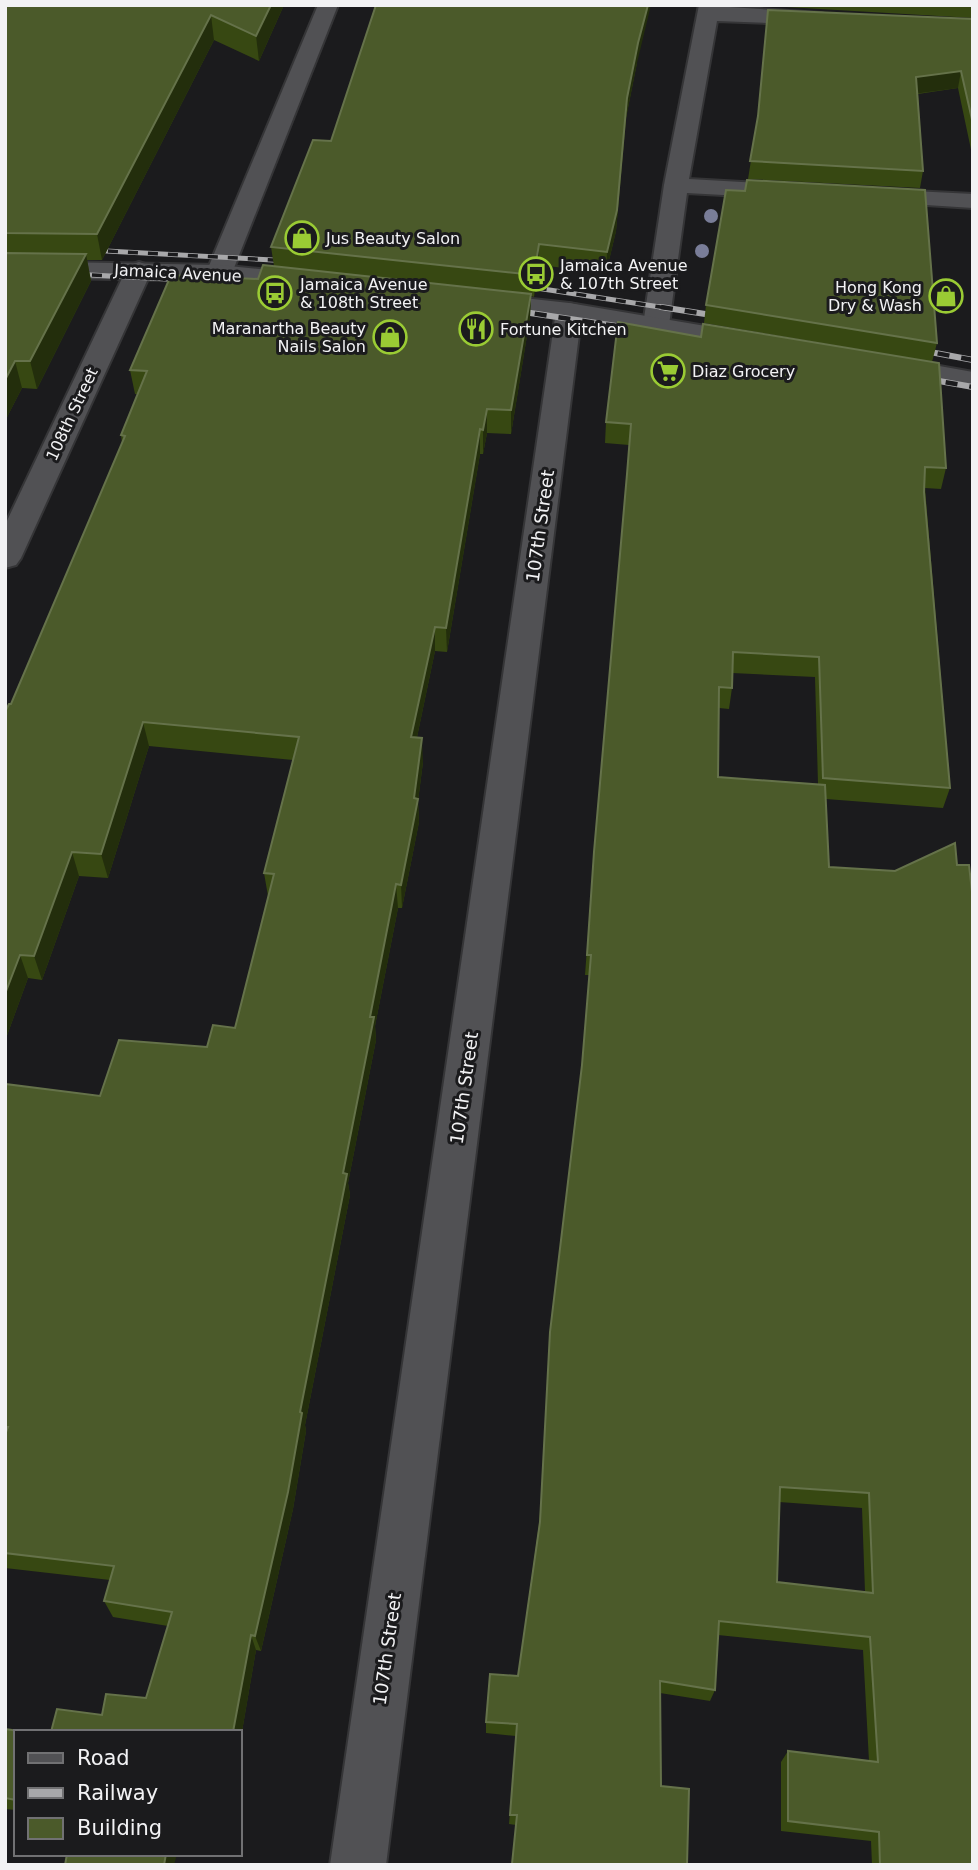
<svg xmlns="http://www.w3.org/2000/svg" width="978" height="1870" viewBox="0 0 978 1870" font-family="'DejaVu Sans',sans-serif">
<rect width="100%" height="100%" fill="#1b1b1d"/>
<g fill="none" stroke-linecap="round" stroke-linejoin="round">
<defs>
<g id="minor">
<path d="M 318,5 L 338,5 L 232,273 L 228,278 L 219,281 L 210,278 L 206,273 Z"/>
<path d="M 699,5 L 821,13 L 828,15 L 831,19 L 828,23 L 821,25 L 717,21 L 689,179 L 796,185 L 805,187 L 808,192 L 805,197 L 796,199 L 687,193 L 669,325 L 665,331 L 656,333 L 647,331 L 643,325 L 664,185 Z"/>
<path d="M 873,189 L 973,194 L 973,208 L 864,201 L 861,196 L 864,191 Z"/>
<path d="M 139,262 L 148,265 L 152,270 L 21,558 L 16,565 L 5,568 L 5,525 L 126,270 L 130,265 Z"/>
<path d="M 569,303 L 578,305 L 582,311 L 386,1865 L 330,1865 L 556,311 L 560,305 Z"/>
</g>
<g id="secondary">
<path d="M 5,261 L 219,265 L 310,274 L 319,276 L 323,282 L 319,288 L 310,290 L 219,281 L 5,277 Z"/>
<path d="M 477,293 L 569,303 L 753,334 L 763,336 L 767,342 L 763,348 L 753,350 L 569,319 L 468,307 L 464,301 L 468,295 Z"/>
<path d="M 889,357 L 973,372 L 973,388 L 879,371 L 875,365 L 879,359 Z"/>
</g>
</defs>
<use href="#minor" stroke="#353537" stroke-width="4"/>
<use href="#secondary" stroke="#353537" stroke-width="4"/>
<use href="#minor" fill="#515154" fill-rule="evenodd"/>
<use href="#secondary" fill="#515154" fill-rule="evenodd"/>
<defs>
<g id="rail-far1">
<path d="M 88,250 L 291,261"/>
<path d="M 72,274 L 187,280"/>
<path d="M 517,285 L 673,309"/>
</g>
<g id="rail">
<path d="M 661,307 L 724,317"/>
<path d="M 511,310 L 636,329"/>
<path d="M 914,349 L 973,360"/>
<path d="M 922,378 L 973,387"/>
</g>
</defs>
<use href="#rail-far1" stroke="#a8a8aa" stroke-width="5"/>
<use href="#rail" stroke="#a8a8aa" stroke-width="6"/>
<use href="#rail-far1" stroke="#1b1b1d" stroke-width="3.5" stroke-dasharray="10" stroke-linecap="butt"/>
<use href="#rail" stroke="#1b1b1d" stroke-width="4.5" stroke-dasharray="12" stroke-linecap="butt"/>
</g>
<g fill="#797d98">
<circle cx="711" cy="216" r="7"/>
<circle cx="702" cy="251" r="7"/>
</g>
<g fill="#374812" fill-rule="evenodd">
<path d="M 5,5 L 284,5 L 259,61 L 214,40 L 102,260 L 87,260 L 91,281 L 37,389 L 22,388 L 5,421 Z"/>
<path d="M 769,5 L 973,5 L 973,18 L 769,6 Z"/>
<path d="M 768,10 L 973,19 L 973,159 L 958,88 L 918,94 L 923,171 L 920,188 L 748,179 L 757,123 Z"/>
<path d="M 637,63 L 626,118 L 616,231 L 606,273 L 539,265 L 534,297 L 531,296 L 530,317 L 511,434 L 487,433 L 483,454 L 480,454 L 447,652 L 435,651 L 417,737 L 423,762 L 418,801 L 419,822 L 402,908 L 398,908 L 375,1026 L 376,1040 L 348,1183 L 350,1195 L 305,1425 L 306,1431 L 293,1509 L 261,1651 L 256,1650 L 240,1743 L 102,1715 L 146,1698 L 168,1626 L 113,1617 L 104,1601 L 110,1580 L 5,1568 L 5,1084 L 100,1096 L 207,1047 L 235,1028 L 268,896 L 264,873 L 293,760 L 149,746 L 108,878 L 79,876 L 42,980 L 28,978 L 5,1041 L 11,704 L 122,443 L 121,435 L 138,394 L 135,394 L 130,370 L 258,279 L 274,266 L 271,247 L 331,141 Z"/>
<path d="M 706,305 L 937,343 L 932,362 L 946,468 L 941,489 L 925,488 L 950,788 L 943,808 L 826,799 L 829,867 L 895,871 L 957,865 L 973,901 L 973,1865 L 872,1865 L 871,1841 L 781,1831 L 781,1762 L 788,1751 L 869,1761 L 863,1650 L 718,1635 L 715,1690 L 710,1701 L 660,1693 L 661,1786 L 687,1865 L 512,1865 L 516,1825 L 509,1824 L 516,1736 L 486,1733 L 486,1722 L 518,1676 L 539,1524 L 582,1065 L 590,975 L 585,975 L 594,852 L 626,486 L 629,445 L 605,443 L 606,422 L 927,361 L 704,323 ZM 732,673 L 815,677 L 818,784 L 718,777 L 719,708 L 729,709 L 732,688 ZM 779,1502 L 862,1508 L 865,1592 L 777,1582 Z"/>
<path d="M 5,1729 L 16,1732 L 16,1810 L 5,1809 Z"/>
</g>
<g fill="#232e0c">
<path d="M 271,5 L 284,5 L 259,61 L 256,36 Z"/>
<path d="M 648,5 L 651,5 L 637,63 L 626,118 L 616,231 L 606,273 L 607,252 L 627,98 L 638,43 Z"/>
<path d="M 211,15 L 214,40 L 102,260 L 97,234 Z"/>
<path d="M 961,71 L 958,88 L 913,94 L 916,77 Z"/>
<path d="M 539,244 L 539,265 L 534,297 L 534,275 Z"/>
<path d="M 86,254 L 91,281 L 37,389 L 30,361 Z"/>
<path d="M 531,294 L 530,317 L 511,434 L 511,410 Z"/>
<path d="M 15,361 L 22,388 L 5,421 L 5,380 Z"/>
<path d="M 487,409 L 487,433 L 483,454 L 483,430 Z"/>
<path d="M 480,429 L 480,454 L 447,652 L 446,628 Z"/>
<path d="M 435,627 L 435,651 L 412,761 L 411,737 Z"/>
<path d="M 143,722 L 149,746 L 108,878 L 101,854 Z"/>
<path d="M 422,738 L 423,762 L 418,801 L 419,822 L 402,908 L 401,885 Z"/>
<path d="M 72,852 L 79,876 L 42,980 L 34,956 Z"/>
<path d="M 396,884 L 398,908 L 375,1026 L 376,1040 L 348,1183 L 350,1195 L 305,1425 L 306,1431 L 293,1509 L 261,1651 L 255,1636 L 343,1173 L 370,1017 Z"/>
<path d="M 20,955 L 28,978 L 5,1041 L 5,994 Z"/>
<path d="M 251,1635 L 256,1650 L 240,1743 L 240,1732 L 233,1732 Z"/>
<path d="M 166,1854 L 177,1854 L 174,1865 L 164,1865 Z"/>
</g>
<g fill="#4b5a2a" stroke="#65724a" stroke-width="2" fill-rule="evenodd">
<path d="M 5,5 L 271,5 L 256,36 L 211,15 L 97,234 L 5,233 Z"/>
<path d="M 376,5 L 648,5 L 638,43 L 627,98 L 617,210 L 607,252 L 539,244 L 534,275 L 271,247 L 313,140 L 331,141 Z"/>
<path d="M 768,10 L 973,19 L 973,124 L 961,71 L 916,77 L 923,171 L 750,161 L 758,116 Z"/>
<path d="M 747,180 L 925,190 L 937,343 L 706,305 L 726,190 L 745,191 Z"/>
<path d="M 5,253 L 86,254 L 30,361 L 15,361 L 5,380 Z"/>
<path d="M 263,265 L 531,294 L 511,410 L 487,409 L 483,430 L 480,429 L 446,628 L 435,627 L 411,737 L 422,738 L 414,798 L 418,799 L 401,885 L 396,884 L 370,1017 L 374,1017 L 343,1173 L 347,1174 L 300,1412 L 302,1413 L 288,1492 L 255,1636 L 251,1635 L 233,1732 L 51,1732 L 57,1709 L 102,1715 L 106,1694 L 146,1698 L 172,1612 L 104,1601 L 114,1566 L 5,1553 L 5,1435 L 8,1427 L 5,1427 L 5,1084 L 100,1096 L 119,1040 L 207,1047 L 213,1025 L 235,1028 L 274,874 L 264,873 L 299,737 L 143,722 L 101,854 L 72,852 L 34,956 L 20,955 L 5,994 L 5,712 L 9,704 L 11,704 L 125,436 L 121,435 L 147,371 L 130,370 L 171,275 L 258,279 Z"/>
<path d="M 618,322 L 701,337 L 703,324 L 939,363 L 946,468 L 925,467 L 924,492 L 950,788 L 823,778 L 819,657 L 733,652 L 732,688 L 719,687 L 718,777 L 825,785 L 829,867 L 895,871 L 955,843 L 957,865 L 969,865 L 973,901 L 973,1865 L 880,1865 L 879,1832 L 788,1821 L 788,1751 L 878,1762 L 870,1637 L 719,1621 L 715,1690 L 660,1681 L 661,1786 L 689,1789 L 687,1865 L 512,1864 L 517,1815 L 510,1815 L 517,1724 L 486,1722 L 490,1674 L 518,1676 L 540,1522 L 550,1332 L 582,1065 L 591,955 L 587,955 L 594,852 L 627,474 L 631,424 L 606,422 ZM 780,1487 L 869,1493 L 873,1593 L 777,1582 Z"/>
<path d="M 5,1729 L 26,1732 L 16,1732 L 16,1800 L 5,1798 Z"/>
<path d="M 67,1854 L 166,1854 L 164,1865 L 65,1865 Z"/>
</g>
<defs>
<symbol id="shop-ring" viewBox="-11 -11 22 22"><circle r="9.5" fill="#1b1b1d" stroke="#9acb34" stroke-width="1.5"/><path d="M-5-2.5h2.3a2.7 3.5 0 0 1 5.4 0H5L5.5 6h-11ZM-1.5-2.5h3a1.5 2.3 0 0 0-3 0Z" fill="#9acb34"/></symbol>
<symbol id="bus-ring" viewBox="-11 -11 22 22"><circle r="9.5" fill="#1b1b1d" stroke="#9acb34" stroke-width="1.5"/><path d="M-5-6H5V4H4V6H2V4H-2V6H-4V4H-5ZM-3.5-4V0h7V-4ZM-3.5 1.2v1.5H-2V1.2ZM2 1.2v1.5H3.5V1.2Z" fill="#9acb34"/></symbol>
<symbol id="restaurant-ring" viewBox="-11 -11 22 22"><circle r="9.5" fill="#1b1b1d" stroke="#9acb34" stroke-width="1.5"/><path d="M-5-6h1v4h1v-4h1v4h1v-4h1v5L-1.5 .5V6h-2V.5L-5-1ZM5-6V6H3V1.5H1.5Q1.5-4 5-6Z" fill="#9acb34"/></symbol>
<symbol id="supermarket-ring" viewBox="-11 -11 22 22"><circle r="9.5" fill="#1b1b1d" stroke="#9acb34" stroke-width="1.5"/><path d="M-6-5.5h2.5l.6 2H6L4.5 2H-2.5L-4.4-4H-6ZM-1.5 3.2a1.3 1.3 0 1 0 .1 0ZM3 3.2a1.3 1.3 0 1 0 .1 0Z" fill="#9acb34"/></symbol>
</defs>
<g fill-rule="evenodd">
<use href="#shop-ring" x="283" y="219" width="38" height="38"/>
<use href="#bus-ring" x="517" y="255" width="38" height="38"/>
<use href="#bus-ring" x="256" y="274" width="38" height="38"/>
<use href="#shop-ring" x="927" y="277" width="38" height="38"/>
<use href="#restaurant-ring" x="457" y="310" width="38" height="38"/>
<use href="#shop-ring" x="371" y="318" width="38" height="38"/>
<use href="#supermarket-ring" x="649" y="352" width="38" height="38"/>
</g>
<g text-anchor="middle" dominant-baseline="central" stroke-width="6" stroke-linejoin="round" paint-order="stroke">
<g font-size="16" fill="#f2f2f4" stroke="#1b1b1d" text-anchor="start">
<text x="326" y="238">Jus Beauty Salon</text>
<text x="560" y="265">Jamaica Avenue<tspan x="560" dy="18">&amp; 107th Street</tspan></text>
<text x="300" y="284">Jamaica Avenue<tspan x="300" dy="18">&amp; 108th Street</tspan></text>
<text x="922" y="287" text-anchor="end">Hong Kong<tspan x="922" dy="18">Dry &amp; Wash</tspan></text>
<text x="366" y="328" text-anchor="end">Maranartha Beauty<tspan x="366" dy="18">Nails Salon</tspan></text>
<text x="500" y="329">Fortune Kitchen</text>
<text x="692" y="371">Diaz Grocery</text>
</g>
<g font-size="16" fill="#f2f2f4" stroke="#1b1b1d">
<text transform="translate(178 273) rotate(3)">Jamaica Avenue</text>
<text transform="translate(72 414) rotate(-65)">108th Street</text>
</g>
<g font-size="18" fill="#f2f2f4" stroke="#1b1b1d">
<text transform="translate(540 526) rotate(-82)">107th Street</text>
<text transform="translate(464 1088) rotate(-82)">107th Street</text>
<text transform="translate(387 1649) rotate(-82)">107th Street</text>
</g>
</g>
<rect width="978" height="1870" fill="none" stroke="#f2f2f4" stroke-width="14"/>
<rect x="14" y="1730" width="228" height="126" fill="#1b1b1d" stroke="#717173" stroke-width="2"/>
<rect x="28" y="1753" width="35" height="10" fill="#515154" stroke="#717173" stroke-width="2"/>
<text x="77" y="1765" font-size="21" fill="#f2f2f4">Road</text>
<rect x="28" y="1788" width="35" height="10" fill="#a8a8aa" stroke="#717173" stroke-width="2"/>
<text x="77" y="1800" font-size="21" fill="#f2f2f4">Railway</text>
<rect x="28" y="1818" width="35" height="21" fill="#4b5a2a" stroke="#717173" stroke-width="2"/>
<text x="77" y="1835" font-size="21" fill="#f2f2f4">Building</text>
</svg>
